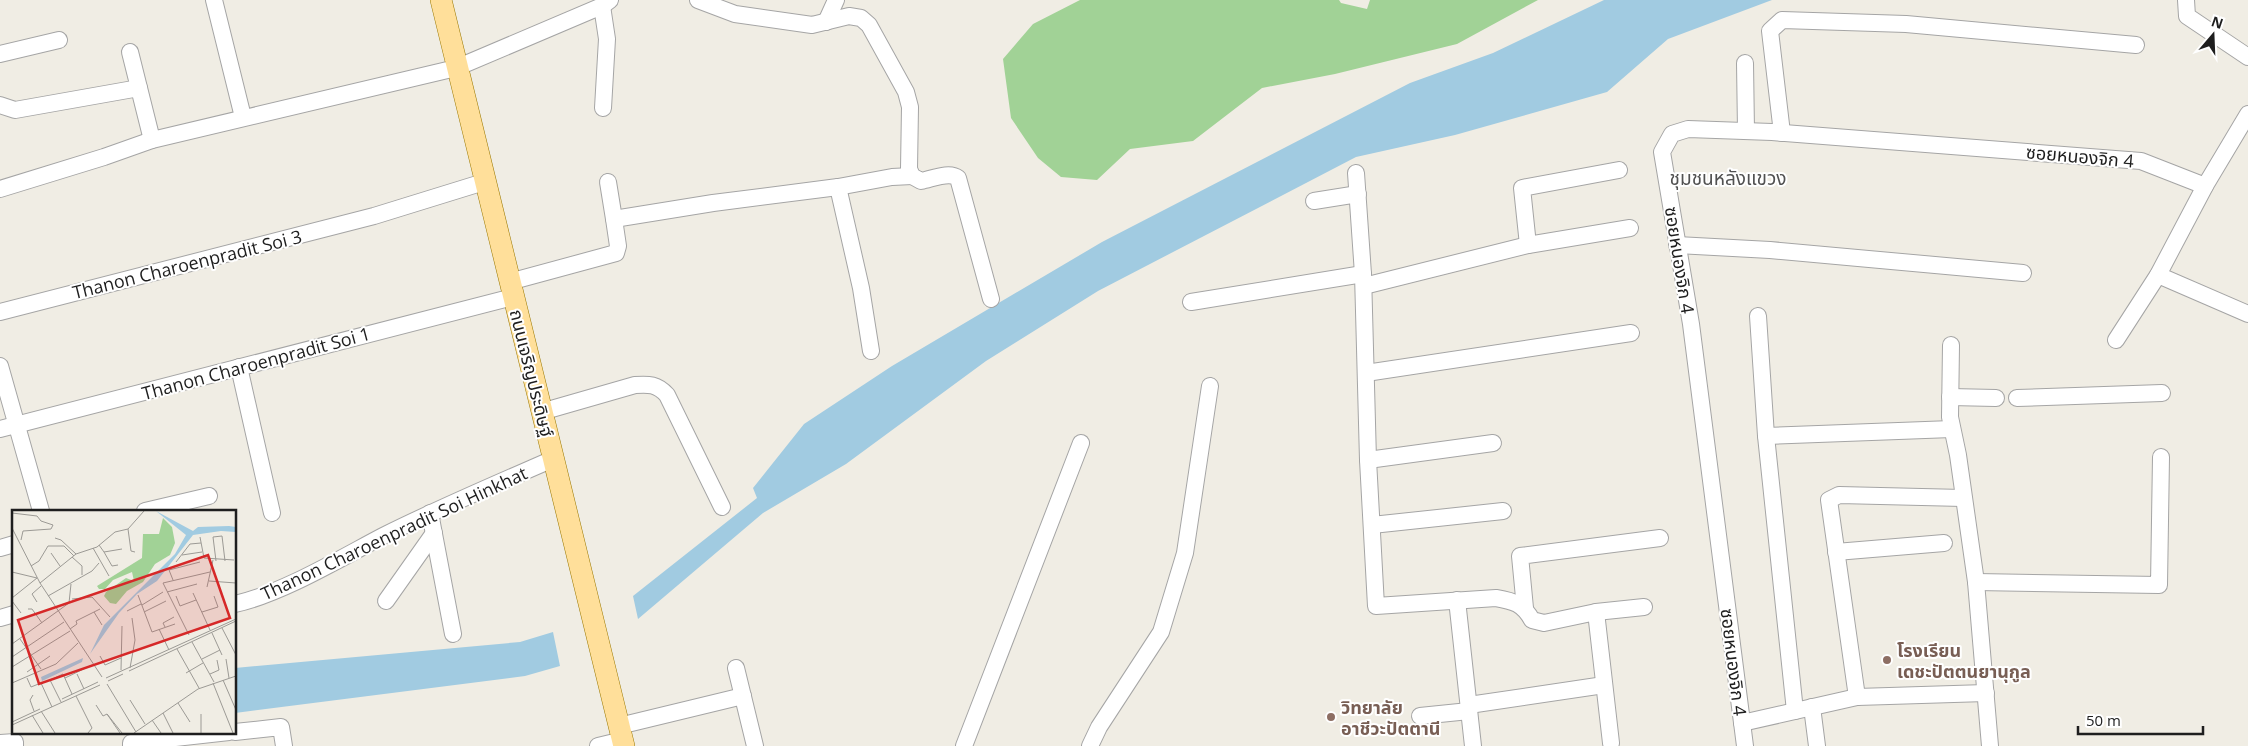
<svg xmlns="http://www.w3.org/2000/svg" width="2248" height="746" viewBox="0 0 2248 746" font-family="'Open Sans','Noto Sans Thai',sans-serif">
<rect width="100%" height="100%" fill="#f0ede4"/>
<path fill="#a1d296" d="M 1080,0 L 1339,0 L 1341,3 L 1367,9 L 1370,0 L 1538,0 L 1457,44 L 1335,74 L 1262,88 L 1193,141 L 1130,149 L 1097,180 L 1061,177 L 1038,158 L 1011,118 L 1003,59 L 1033,24 Z"/>
<g fill="#a1cbe1">
<path d="M 1604,0 L 1772,0 L 1668,39 L 1607,92 L 1455,135 L 1356,157 L 1098,291 L 986,361 L 846,464 L 763,513 L 638,619 L 633,596 L 757,498 L 753,488 L 804,424 L 892,366 L 1102,242 L 1410,83 L 1493,53 Z"/>
<path d="M 553,632 L 560,666 L 525,676 L 235,713 L 235,668 L 520,642 Z"/>
</g>
<g fill="none" stroke-linecap="round" stroke-linejoin="round">
<defs>
<g id="minor">
<path d="M 214,0 L 243,117"/>
<path d="M 698,0 L 735,14 L 812,25 L 849,16 L 861,18 L 869,25 L 906,92 L 910,107 L 909,169 L 912,176 L 921,181 C 932,179 949,171 958,178 L 991,299"/>
<path d="M 2186,0 L 2187,16 L 2248,57"/>
<path d="M 602,6 L 607,39 L 603,108"/>
<path d="M 826,22 L 836,0"/>
<path d="M 130,52 L 152,140"/>
<path d="M 0,54 L 59,40"/>
<path d="M 1745,63 L 1746,131"/>
<path d="M 0,105 L 15,110 L 139,88"/>
<path d="M 1782,133 L 1770,31 L 1782,20 L 1906,24 L 2136,45"/>
<path d="M 1356,173 L 1363,274 L 1368,460 L 1376,606 L 1496,598 C 1514,601 1523,604 1532,620 L 1544,623 L 1596,612 L 1644,607"/>
<path d="M 608,182 L 614,219"/>
<path d="M 838,187 L 861,288 L 871,351"/>
<path d="M 0,189 L 104,157 L 152,140 L 456,68 L 602,6 L 610,0"/>
<path d="M 1314,201 L 1358,194"/>
<path d="M 1528,245 L 1522,188 L 1619,170"/>
<path d="M 1677,245 L 1770,250 L 2023,273"/>
<path d="M 2158,275 L 2248,314"/>
<path d="M 509,282 L 616,253 L 618,246 L 614,219 L 713,203 L 838,187 L 892,177 L 912,176"/>
<path d="M 1364,286 L 1528,245 L 1630,228"/>
<path d="M 1191,302 L 1363,274"/>
<path d="M 0,312 L 374,216 L 484,182"/>
<path d="M 1758,316 L 1766,436 L 1952,429"/>
<path d="M 2116,340 L 2158,275 L 2205,186 L 2248,114"/>
<path d="M 1951,345 L 1950,417 L 1958,455 L 1976,582 L 1990,746"/>
<path d="M 0,366 L 41,511"/>
<path d="M 239,367 L 272,513"/>
<path d="M 1366,373 L 1631,333"/>
<path d="M 1950,397 L 1996,398"/>
<path d="M 2017,398 L 2162,393"/>
<path d="M 541,412 L 635,385 C 649,384 657,384 667,395 L 722,507"/>
<path d="M 0,429 L 513,297"/>
<path d="M 1766,436 L 1795,711"/>
<path d="M 1368,460 L 1493,443"/>
<path d="M 145,511 L 209,496"/>
<path d="M 430,513 L 453,634"/>
<path d="M 1372,525 L 1503,511"/>
<path d="M 0,548 L 14,544"/>
<path d="M 1836,552 L 1944,543"/>
<path d="M 1976,582 L 2159,585 L 2161,457"/>
<path d="M 1457,600 L 1473,746"/>
<path d="M 386,601 L 434,533"/>
<path d="M 235,604 C 281,594 341,558 383,536 C 439,508 496,484 553,459"/>
<path d="M 1525,608 L 1520,556 L 1660,538"/>
<path d="M 1596,612 L 1611,743"/>
<path d="M 0,618 L 14,614"/>
<path d="M 736,668 L 755,746"/>
<path d="M 1857,697 L 1829,500 L 1839,495 L 1963,498"/>
<path d="M 1469,705 L 1604,685"/>
<path d="M 1812,707 L 1817,746"/>
<path d="M 1420,716 L 1469,711"/>
<path d="M 1742,723 L 1857,697 L 1986,693"/>
<path d="M 619,726 L 743,696"/>
<path d="M 235,732 L 281,727 L 284,746"/>
<path d="M 0,743 L 15,742 L 15,746"/>
<path d="M 131,746 L 131,743 L 229,732"/>
<path d="M 598,746 L 623,740"/>
<path d="M 964,746 L 1081,443"/>
<path d="M 1090,746 L 1099,727 L 1161,632 L 1185,553 L 1210,386"/>
<path d="M 1745,746 L 1691,324 L 1662,152 L 1672,134 L 1688,129 L 1772,132 L 2141,161 L 2205,186"/>
</g>
<path id="major" d="M 441,0 L 624,746"/>
</defs>
<use href="#minor" stroke="#a5a5a5" stroke-width="18"/>
<use href="#major" stroke="#970" stroke-width="22"/>
<use href="#minor" stroke="#fff" stroke-width="16"/>
<use href="#major" stroke="#ffdf9a" stroke-width="21"/>
</g>
<g fill="#8d6e63" stroke="#fff" stroke-width="2">
<circle cx="1887" cy="660" r="5"/>
<circle cx="1331" cy="717" r="5"/>
</g>
<g text-anchor="middle" dominant-baseline="central" stroke-width="4" stroke-linejoin="round" paint-order="stroke">
<g font-size="18" fill="#1e1e1e" stroke="#fff">
<text transform="translate(2080 156) rotate(5)">ซอยหนองจิก 4</text>
<text transform="translate(1680 260) rotate(81)">ซอยหนองจิก 4</text>
<text transform="translate(187 264) rotate(-14)">Thanon Charoenpradit Soi 3</text>
<text transform="translate(256 363) rotate(-15)">Thanon Charoenpradit Soi 1</text>
<text transform="translate(532 373) rotate(76)">ถนนเจริญประดิษฐ์</text>
<text transform="translate(394 533) rotate(-25)">Thanon Charoenpradit Soi Hinkhat</text>
<text transform="translate(1734 662) rotate(83)">ซอยหนองจิก 4</text>
</g>
<g font-size="18" font-weight="bold" fill="#785e54" stroke="#fff" text-anchor="start">
<text x="1897" y="650">โรงเรียน<tspan x="1897" dy="21">เดชะปัตตนยานุกูล</tspan></text>
<text x="1341" y="707">วิทยาลัย<tspan x="1341" dy="21">อาชีวะปัตตานี</tspan></text>
</g>
<g font-size="19" fill="#515151" stroke="#fff">
<text x="1728" y="178">ชุมชนหลังแขวง</text>
</g>
</g>
<g transform="translate(12 510)">
<rect width="224" height="224" fill="#f0ede4"/>
<path d="M 151,8 L 160,17 L 163,33 L 158,45 L 143,54 L 131,72 L 115,81 L 104,94 L 98,93 L 92,86 L 94,82 L 114,68 L 122,71 L 120,62 L 101,70 L 93,79 L 87,79 L 85,76 L 130,48 L 131,24 L 147,24 Z" fill="#a1d296"/>
<path d="M 144,1 L 181,21 L 186,17 L 217,16 L 224,17 L 224,22 L 209,21 L 181,25 L 145,71 L 125,84 L 107,103 L 78,144 L 92,115 L 163,44 L 174,25 ZM 71,148 L 70,152 L 30,171 L 29,167 Z" fill="#a1cbe1"/>
<path fill="none" stroke="#9c9a95" stroke-width="1" d="M 0,3 L 25,6 L 29,11 L 41,15 L 39,19 L 11,21 L 9,30M 0,18 L 28,73 L 90,167M 116,19 L 119,41 L 123,42M 188,27 L 192,48 L 222,50M 43,28 L 49,30 L 64,44M 87,35 L 92,42 L 110,39M 81,38 L 97,66M 92,42 L 100,56 L 106,55M 39,43 L 48,56M 170,45 L 190,42M 60,47 L 70,56 L 70,65M 204,51 L 201,27 L 210,26 L 213,51M 164,52 L 178,34 L 189,33M 19,56 L 27,51 L 36,36 L 52,36 L 62,46M 0,62 L 25,68M 161,70 L 157,60 L 188,52M 197,71 L 224,73M 28,73 L 64,44 L 85,37 L 103,22 L 116,19 L 132,1M 195,77 L 201,50M 155,82 L 185,74M 181,83 L 198,120M 126,85 L 140,122 L 163,114M 36,86 L 80,61 L 87,53M 164,86 L 168,96 L 184,90M 0,88 L 25,68M 60,89 L 80,87 L 98,107M 0,91 L 9,103M 25,92 L 20,84 L 29,76M 130,95 L 151,82M 16,99 L 20,99 L 30,113M 115,101 L 129,94M 82,102 L 90,115M 132,102 L 154,91M 190,102 L 206,97 L 202,86M 153,117 L 151,113 L 162,107M 210,118 L 224,145M 58,119 L 65,114 L 64,111 L 88,99M 147,119 L 157,140M 200,123 L 210,145M 177,125 L 151,73 L 198,62M 8,129 L 29,159M 180,132 L 202,172M 0,134 L 57,93 L 59,74M 165,139 L 187,178M 88,146 L 93,155 L 109,148M 0,147 L 52,112M 190,149 L 208,140M 214,149 L 217,168M 0,157 L 58,121M 118,158 L 123,130 L 120,108M 109,160 L 110,116M 117,161 L 224,111M 15,162 L 38,146M 174,163 L 191,153M 65,164 L 72,179M 198,164 L 207,160 L 205,150M 15,168 L 19,177 L 29,173 L 40,197M 53,168 L 80,155M 94,168 L 224,109M 211,170 L 224,200M 96,171 L 111,164M 0,173 L 44,154 L 66,133M 201,173 L 221,223M 95,174 L 124,222M 21,185 L 18,190 L 22,201M 64,186 L 80,218 L 76,223M 50,189 L 86,172M 118,190 L 133,214M 49,192 L 38,170 L 51,164 L 60,184M 166,193 L 178,212M 84,195 L 91,206 L 95,204 L 108,223M 29,201 L 43,223M 151,203 L 161,223M 95,204 L 110,223M 189,204 L 189,223M 20,205 L 31,223M 140,210 L 149,223M 0,212 L 28,199M 0,215 L 88,175M 122,223 L 186,179 L 224,166"/>
<path fill="#d62828" fill-opacity="0.15" stroke="#d62828" stroke-width="2.5" d="M 196,45 L 218,108 L 27,174 L 6,110 Z"/>
<rect width="224" height="224" fill="none" stroke="#1e1e1e" stroke-width="2.5"/>
</g>
<g transform="translate(2213 35) rotate(19)" stroke="#ffffff" stroke-width="4" paint-order="stroke">
<path d="M0-4L9 19L0 12L-9 19Z" fill="#1e1e1e"/>
<text y="-8" font-size="14" font-weight="bold" text-anchor="middle" fill="#1e1e1e">N</text>
</g>
<path d="M2078 726v8h125v-8" fill="none" stroke="#1e1e1e" stroke-width="2.5"/>
<text x="2086" y="726" font-size="15" fill="#1e1e1e" stroke="#ffffff" stroke-width="4" paint-order="stroke">50 m</text>
</svg>
